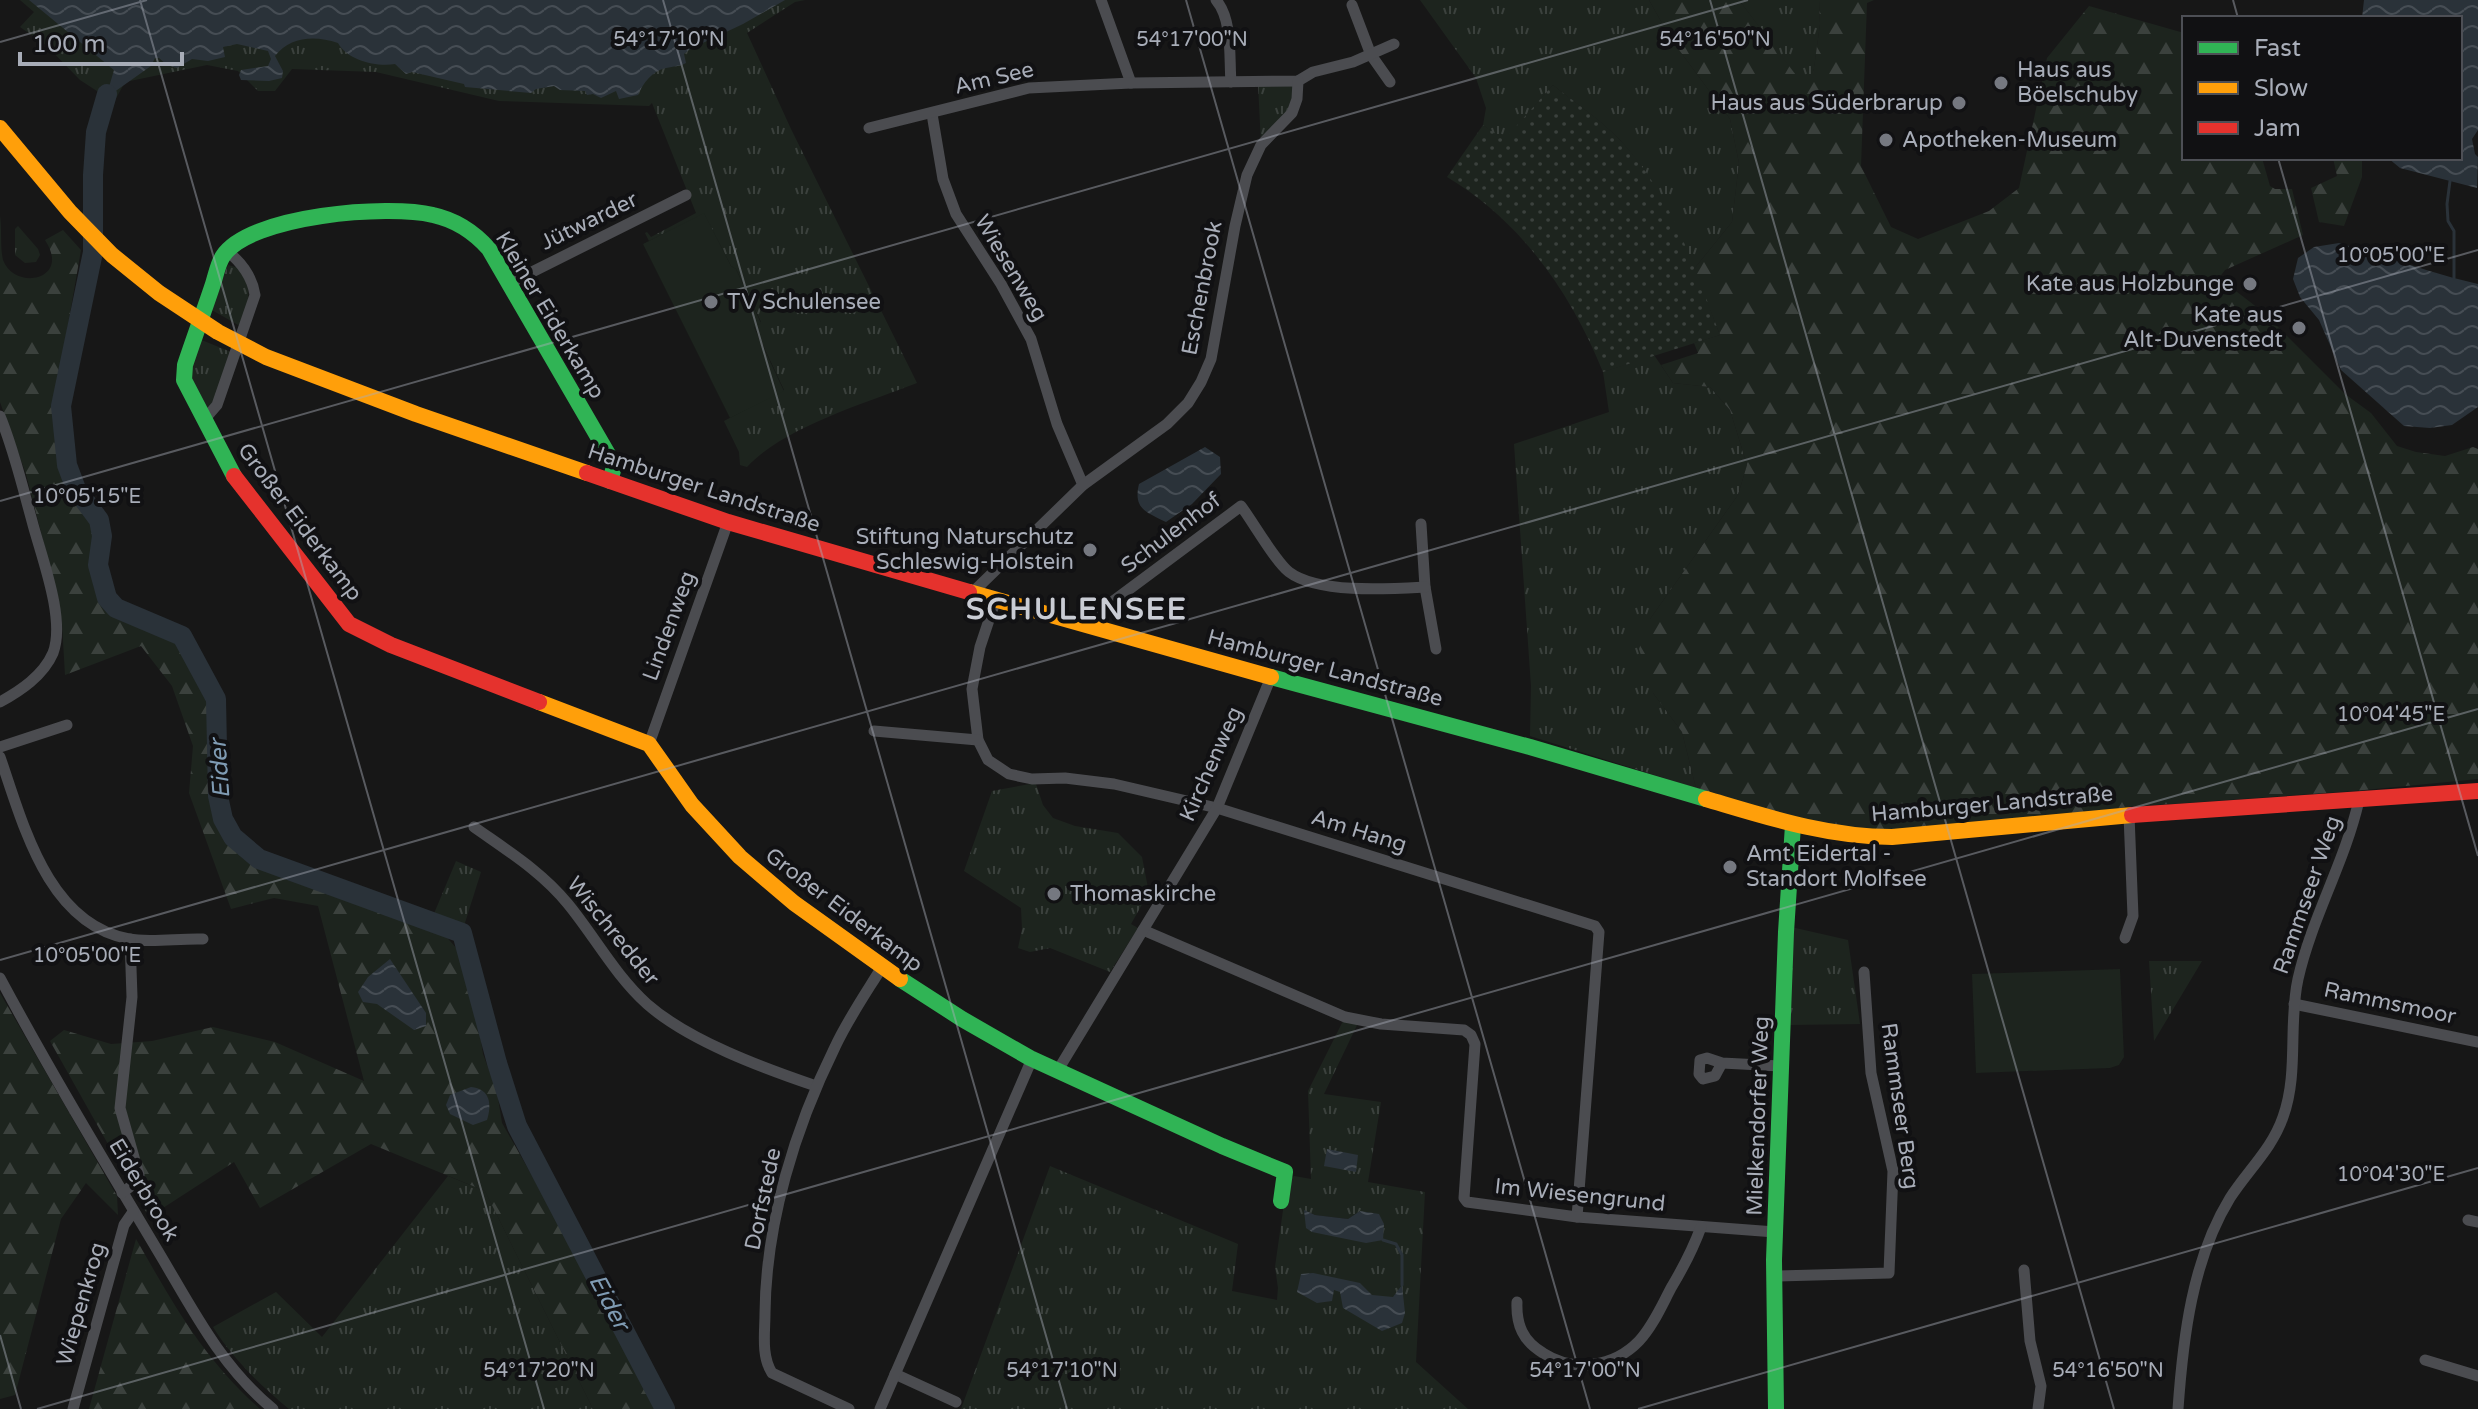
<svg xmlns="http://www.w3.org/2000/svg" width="2478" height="1409" viewBox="0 0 2478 1409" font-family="'Varela Round',sans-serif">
<defs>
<pattern id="grass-tufts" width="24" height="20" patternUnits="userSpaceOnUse" patternTransform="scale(2)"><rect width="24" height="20" fill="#1d241e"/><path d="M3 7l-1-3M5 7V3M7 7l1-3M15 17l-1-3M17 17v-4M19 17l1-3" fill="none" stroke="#3b413d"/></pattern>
<pattern id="forest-firs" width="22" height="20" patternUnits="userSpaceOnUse" patternTransform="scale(2)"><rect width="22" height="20" fill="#1d241e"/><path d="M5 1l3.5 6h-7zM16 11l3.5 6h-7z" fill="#3b413d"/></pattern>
<pattern id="garden-dots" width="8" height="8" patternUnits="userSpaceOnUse" patternTransform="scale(2)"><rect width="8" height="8" fill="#1d241e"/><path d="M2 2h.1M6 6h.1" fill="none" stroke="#3b413d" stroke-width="1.8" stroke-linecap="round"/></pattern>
<pattern id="water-waves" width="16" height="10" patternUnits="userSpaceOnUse" patternTransform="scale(2)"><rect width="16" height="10" fill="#2a3239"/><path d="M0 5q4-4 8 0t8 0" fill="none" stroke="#464d54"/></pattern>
</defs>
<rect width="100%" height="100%" fill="#171717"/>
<g fill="url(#grass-tufts)" fill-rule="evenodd">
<path d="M 20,0 L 805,0 L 795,2 L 747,33 L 791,129 L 917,383 C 866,403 784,427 747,467 L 740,465 L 739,452 L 724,421 L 784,390 L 754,326 L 761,322 L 736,269 L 731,266 L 704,214 L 649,241 L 645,233 L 647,232 L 651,237 L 696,213 L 652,103 L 649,106 L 499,101 L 376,72 L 292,69 L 275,91 L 258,91 L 238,71 L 207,65 L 125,82 L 114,102 L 80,80 L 46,45 L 20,27 L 34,12 Z"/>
<path d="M 1420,0 L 1649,0 L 1671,39 L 1730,119 L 1739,163 L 1732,222 L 1694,269 C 1675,222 1655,178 1620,140 C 1601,120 1575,103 1553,85 L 1504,141 L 1483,125 L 1486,108 L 1476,78 Z"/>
<path d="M 1739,0 L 1819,0 L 1820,24 L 1813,76 L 1802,84 Z"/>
<path d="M 1298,81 L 1297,99 L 1261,145 L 1258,83 Z"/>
<path d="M 18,226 L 38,249 L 40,255 L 36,262 L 25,263 L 15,255 L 15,229 Z"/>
<path d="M 228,265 L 239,268 C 254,295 249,297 240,326 L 210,309 Z"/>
<path d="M 199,339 L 231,352 L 212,408 L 207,409 L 188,376 Z"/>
<path d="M 1654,355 L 1673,383 L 1710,387 L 1730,410 L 1747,465 L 1738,495 L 1650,619 L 1653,693 L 1682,732 L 1696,788 L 1530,736 L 1531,686 L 1514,444 L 1609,412 L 1603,372 Z"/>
<path d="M 1030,784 L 1036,784 L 1043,805 L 1053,818 L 1075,826 L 1118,833 L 1142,857 L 1148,888 L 1156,892 L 1149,902 L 1144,901 L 1131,924 L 1138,928 L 1110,972 L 1050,948 L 1030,952 L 1018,948 L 1022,929 L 1021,908 L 964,871 L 992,791 Z"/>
<path d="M 456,861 L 481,872 L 463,929 L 433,916 Z"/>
<path d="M 1791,927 L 1848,940 L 1860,1024 L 1788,1025 Z"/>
<path d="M 2149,961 L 2202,961 L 2154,1041 Z"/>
<path d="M 1345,1017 L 1359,1021 L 1324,1094 L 1381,1102 L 1368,1182 L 1425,1192 L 1416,1362 L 1468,1409 L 961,1409 L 1050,1166 L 1238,1244 L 1232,1291 L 1277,1300 L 1278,1288 L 1275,1267 L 1287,1182 L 1294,1176 L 1311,1179 L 1308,1091 ZM 1305,1210 L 1315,1215 L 1348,1219 L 1360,1211 L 1366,1243 Z"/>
<path d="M 448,1176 L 485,1191 L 593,1409 L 289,1409 C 260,1385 233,1359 213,1327 L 276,1292 L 322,1337 Z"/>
</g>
<g fill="url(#forest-firs)">
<path d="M 1649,0 L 1739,0 L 1802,83 L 1813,75 L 1820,24 L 1819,0 L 1874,0 L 1867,3 L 1861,166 L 1891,227 L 1918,239 L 1989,211 L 2019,188 L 2047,58 L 2089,6 L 2184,33 L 2184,158 L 2262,158 L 2270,186 L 2275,189 L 2292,189 L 2303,235 L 2225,270 L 2219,278 L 2263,312 L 2345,394 L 2371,413 L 2397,446 L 2416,452 L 2445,456 L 2473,447 L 2478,449 L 2478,779 L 2354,791 L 2128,807 L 1892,835 L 1830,829 L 1696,788 L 1682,732 L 1653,693 L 1639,649 L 1650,619 L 1738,495 L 1747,465 L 1730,410 L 1710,387 L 1673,383 L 1661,365 L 1698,353 L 1694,343 L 1720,335 L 1694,269 L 1732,222 L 1739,163 L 1730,119 L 1671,39 Z"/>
<path d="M 2333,158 L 2362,158 L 2362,177 L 2344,226 L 2319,222 L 2311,188 L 2337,176 Z"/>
<path d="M 0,216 C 2,230 0,248 3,260 C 14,291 72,281 45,240 L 63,230 L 81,250 L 54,405 L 66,487 L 93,521 L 94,537 L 90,566 L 94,588 L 115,617 L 171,636 L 195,672 L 208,700 L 210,793 L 216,821 L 226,840 L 257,865 L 277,875 L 442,932 L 458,950 L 477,1016 L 483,1054 L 497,1092 L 502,1123 L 544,1197 L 655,1409 L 593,1409 L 485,1191 L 371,1144 L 260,1208 L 234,1162 L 149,1217 L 50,1041 L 64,1030 L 111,1044 L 152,1041 L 213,1027 L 275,1042 L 364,1081 L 318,906 L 274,898 L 231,909 L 189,793 L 193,746 L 172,686 L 141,646 L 65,675 L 62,623 L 52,575 L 26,474 L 0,402 Z"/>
<path d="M 0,993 L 117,1196 L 118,1215 L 86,1183 L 61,1219 L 15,1395 L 0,1399 Z"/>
<path d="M 136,1239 C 174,1305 202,1357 260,1409 L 89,1409 Z"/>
</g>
<path fill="url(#garden-dots)" d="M 1553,85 C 1574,102 1600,119 1619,139 C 1671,193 1694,267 1720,335 L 1603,372 C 1571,293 1521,221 1447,177 L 1483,125 L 1504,140 Z"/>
<g fill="#1d241e">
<path d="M 704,213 L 731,266 L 736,269 L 761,323 L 754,327 L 784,391 L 730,418 L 643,244 Z"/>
<path d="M 2120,969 L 2124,1057 L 2119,1065 L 2110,1068 L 1976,1073 L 1972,974 Z"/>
</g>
<g fill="url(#water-waves)">
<path d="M 29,0 L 785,0 L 743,24 L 690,49 L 684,54 L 686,63 C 679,67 674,66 666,68 C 652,71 643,83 638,95 L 619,99 L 616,91 L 601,98 L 593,94 L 587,95 L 585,91 L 560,90 L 554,86 L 536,89 L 531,93 L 465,87 L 464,84 L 412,72 L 406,74 L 395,64 C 377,67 348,61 338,43 C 314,35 290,37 275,56 L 283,71 L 282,78 L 269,81 L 241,80 L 239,75 L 241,70 L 268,66 L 271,59 L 268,51 L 237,44 L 223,47 L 225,57 L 208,61 L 192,59 L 177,68 L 167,65 L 159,58 L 155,58 L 151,66 L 110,95 L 107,94 L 114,70 Z"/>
<path d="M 2364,0 L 2478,0 L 2478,130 L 2472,139 L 2475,154 L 2478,157 L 2477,188 L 2400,168 L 2388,158 L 2460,158 L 2460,18 L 2362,18 Z"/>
<path d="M 2339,243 C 2386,256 2430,273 2478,284 L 2478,407 L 2452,425 L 2430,428 L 2404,426 L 2341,370 L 2319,320 L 2300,297 L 2293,279 L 2298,258 L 2314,247 Z"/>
<path d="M 1205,447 L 1220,457 L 1221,474 L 1192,504 L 1166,522 C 1146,512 1133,509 1139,484 Z"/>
<path d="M 390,959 L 426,1013 L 426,1026 L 414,1030 L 377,1004 L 363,1002 L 358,992 L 368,977 Z"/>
<path d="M 471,1087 C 490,1089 492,1104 487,1120 L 473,1125 L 450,1114 L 446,1105 L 450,1095 Z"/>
<path d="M 1327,1149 L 1358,1155 L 1356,1172 L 1324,1166 Z"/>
<path d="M 1304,1210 L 1315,1215 L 1348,1219 L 1360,1211 L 1379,1214 L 1384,1224 L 1383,1240 L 1366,1243 L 1312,1232 L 1306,1228 Z"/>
<path d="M 1313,1273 L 1360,1283 L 1372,1295 L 1393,1297 L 1402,1285 L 1405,1313 L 1402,1323 L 1382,1331 L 1343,1308 L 1340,1292 L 1334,1290 L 1332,1301 L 1317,1303 L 1297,1292 L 1301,1274 Z"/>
</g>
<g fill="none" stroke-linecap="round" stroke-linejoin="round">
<g stroke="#2a3239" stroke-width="3">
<path d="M 2450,181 L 2447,204 L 2448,221 L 2454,231 L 2454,278"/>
<path d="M 1383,1240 L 1396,1244 L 1402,1255 L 1402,1285"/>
</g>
<path stroke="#2a3239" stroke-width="20" d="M 107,94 L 96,132 L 93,175 L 93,252 L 61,406 L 67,465 L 76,489 L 99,520 L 102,536 L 98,565 L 107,598 L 116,608 L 182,636 L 216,699 L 218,796 L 223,819 L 233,837 L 259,859 L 462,933 L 497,1063 L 517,1126 L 665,1409"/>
<g stroke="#4b4c50" stroke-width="11">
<path d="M 1101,0 L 1131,83"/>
<path d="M 1216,0 C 1233,20 1229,58 1231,82"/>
<path d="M 1352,5 L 1371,55 L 1390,82"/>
<path d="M 932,114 L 943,179 L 956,214 L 1001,284 L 1031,339 L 1057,424 L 1083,485"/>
<path d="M 869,128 L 1029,88 L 1131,83 L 1298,81 L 1313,72 L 1353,62 L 1394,44"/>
<path d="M 510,283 L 686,195"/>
<path d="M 0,416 C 14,450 22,485 32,521 C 41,556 66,619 53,653 C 43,676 20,691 0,702"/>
<path d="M 204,420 L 217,405 L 255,295 C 252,276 241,262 227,251"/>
<path d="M 1421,524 L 1425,587 L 1436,649"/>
<path d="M 972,593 L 1083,485 L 1167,424 L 1188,403 L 1201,382 L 1211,359 L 1235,226 L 1247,175 L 1261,145 L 1292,113 L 1297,99 L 1298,81"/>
<path d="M 996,599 L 980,647 L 972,689 L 978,740 L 988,760 L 1009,774 L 1032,779 L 1065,778 L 1114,784 L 1217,808 L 1595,926 L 1599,932 L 1577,1217"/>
<path d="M 1094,626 L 1099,614 L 1108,605 L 1241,506 C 1253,522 1275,561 1289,572 C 1318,594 1390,589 1425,587"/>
<path d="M 874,731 L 978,740"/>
<path d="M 649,744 L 728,522"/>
<path d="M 0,747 L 67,725"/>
<path d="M 0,757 C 23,823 47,924 129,939 C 149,943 181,938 203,939"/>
<path d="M 474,827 C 508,851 542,872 568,904 C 595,937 615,975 647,1004 C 689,1041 763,1068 816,1086"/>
<path d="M 1143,930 L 1345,1017 L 1381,1024 L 1464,1030 L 1471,1035 L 1475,1044 L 1464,1198 L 1467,1202 L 1577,1217 L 1775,1232"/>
<path d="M 2125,938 L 2133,916 L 2129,815"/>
<path d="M 0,978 C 52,1075 109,1169 165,1263 C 196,1316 224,1369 273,1409"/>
<path d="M 2294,1004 L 2478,1042"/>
<path d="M 1722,1063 L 1715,1076 L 1703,1079 L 1699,1074 L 1700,1060 L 1707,1058 L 1722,1063 L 1782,1066"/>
<path d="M 1058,1070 L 1217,808 L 1271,677"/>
<path d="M 122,1193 L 135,1183 L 139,1175 L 120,1108 L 132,997 L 130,939"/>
<path d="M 2468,1220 L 2478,1222"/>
<path d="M 2024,1270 L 2030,1341 L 2041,1386 L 2038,1409"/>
<path d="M 1774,1276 L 1889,1273 L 1893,1171 L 1871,1073 L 1864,972"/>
<path d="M 1517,1302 C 1516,1325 1523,1341 1543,1353 C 1574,1373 1614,1367 1639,1341 C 1653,1326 1662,1305 1671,1288 C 1683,1268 1693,1249 1701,1227"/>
<path d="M 2425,1360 L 2478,1376"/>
<path d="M 895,1374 L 956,1402"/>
<path d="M 73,1409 L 124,1225 L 133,1212"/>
<path d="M 849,1409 L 772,1373 C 761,1356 765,1332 765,1313 C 766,1222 795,1128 835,1047 C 848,1019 866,993 882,967"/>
<path d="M 880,1409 L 1032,1059"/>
<path d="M 2178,1409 C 2183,1338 2192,1260 2230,1198 C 2248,1170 2272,1149 2283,1117 C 2299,1073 2288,1024 2298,979 C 2312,917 2345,862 2359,800"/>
</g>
<g stroke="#30b455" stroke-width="16">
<path d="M 234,476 L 184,380 L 185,365 C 194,338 204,311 213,284 C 216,275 218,263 223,256 C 250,215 389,204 433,215 C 456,220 473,231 489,249 L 612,461 L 614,467 L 610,481"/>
<path d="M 1271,677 L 1530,747 L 1706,799"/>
<path d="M 900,979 L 962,1019 L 1030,1058 L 1222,1146 L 1285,1172 L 1281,1201"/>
<path d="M 1776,1409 L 1774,1260 L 1786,932 L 1793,825"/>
</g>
<g stroke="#ff9f0a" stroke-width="16">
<path d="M 0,128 L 70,212 L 112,255 L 159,293 L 218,332 L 266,357 L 416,414 L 587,473"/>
<path d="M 969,592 L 1271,677"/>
<path d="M 539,702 L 649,744 L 692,805 L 740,857 L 794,903 L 900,979"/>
<path d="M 1706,799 C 1767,817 1827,837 1892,837 L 2132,815"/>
</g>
<g stroke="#e5322d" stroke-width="16">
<path d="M 587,473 L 728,522 L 969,592"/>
<path d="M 234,476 L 349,624 L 391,645 L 539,702"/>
<path d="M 2132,815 L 2478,791"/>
</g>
</g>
<path fill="none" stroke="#a8adb8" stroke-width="2" stroke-opacity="0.45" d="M 140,0 L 544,1409M 663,0 L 1067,1409M 1186,0 L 1590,1409M 1710,0 L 2114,1409M 2233,0 L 2238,18M 0,42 L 147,0M 2278,158 L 2478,856M 0,501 L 1748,0M 0,960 L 2478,250M 0,1335 L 21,1409M 37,1409 L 2478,709M 1638,1409 L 2478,1168"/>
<g fill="#757880" stroke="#111113" stroke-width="3">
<circle cx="2001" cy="83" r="8"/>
<circle cx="1959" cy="103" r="8"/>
<circle cx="1886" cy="140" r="8"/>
<circle cx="2250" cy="284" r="8"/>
<circle cx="711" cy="302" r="8"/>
<circle cx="2299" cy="328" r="8"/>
<circle cx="1090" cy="550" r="8"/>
<circle cx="1730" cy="867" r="8"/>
<circle cx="1054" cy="894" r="8"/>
</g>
<g text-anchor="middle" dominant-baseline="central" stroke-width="8" stroke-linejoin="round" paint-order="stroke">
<g font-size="22" fill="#a8adb8" stroke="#111113" text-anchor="start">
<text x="2017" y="70">Haus aus<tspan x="2017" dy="25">Böelschuby</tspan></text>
<text x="1943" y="103" text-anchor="end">Haus aus Süderbrarup</text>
<text x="1902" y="140">Apotheken-Museum</text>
<text x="2234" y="284" text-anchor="end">Kate aus Holzbunge</text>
<text x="727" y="302">TV Schulensee</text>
<text x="2283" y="315" text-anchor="end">Kate aus<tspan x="2283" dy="25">Alt-Duvenstedt</tspan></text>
<text x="1074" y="537" text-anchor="end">Stiftung Naturschutz<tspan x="1074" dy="25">Schleswig-Holstein</tspan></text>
<text x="1746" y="854">Amt Eidertal -<tspan x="1746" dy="25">Standort Molfsee</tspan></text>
<text x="1070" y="894">Thomaskirche</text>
</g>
<g font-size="22" fill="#a8adb8" stroke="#111113">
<text transform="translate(994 78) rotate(-13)">Am See</text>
<text transform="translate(589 221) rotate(-26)">Jütwarder</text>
<text transform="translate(1011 268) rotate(59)">Wiesenweg</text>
<text transform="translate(1202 288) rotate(-79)">Eschenbrook</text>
<text transform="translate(550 315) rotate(59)">Kleiner Eiderkamp</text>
<text transform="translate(704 488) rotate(18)">Hamburger Landstraße</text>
<text transform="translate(300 522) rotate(53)">Großer Eiderkamp</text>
<text transform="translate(1171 533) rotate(-37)">Schulenhof</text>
<text transform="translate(669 626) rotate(-70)">Lindenweg</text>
<text transform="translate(1325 668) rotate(15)">Hamburger Landstraße</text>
<text transform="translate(1211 764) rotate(-66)">Kirchenweg</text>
<text transform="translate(1992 804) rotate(-5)">Hamburger Landstraße</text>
<text transform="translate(1359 831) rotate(17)">Am Hang</text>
<text transform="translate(2307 895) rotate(-71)">Rammseer Weg</text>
<text transform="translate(844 910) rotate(37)">Großer Eiderkamp</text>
<text transform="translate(613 931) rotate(51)">Wischredder</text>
<text transform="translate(2390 1003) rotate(12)">Rammsmoor</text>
<text transform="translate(1900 1106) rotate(82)">Rammseer Berg</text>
<text transform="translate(1758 1116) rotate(-88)">Mielkendorfer Weg</text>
<text transform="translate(144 1190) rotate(59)">Eiderbrook</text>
<text transform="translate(1580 1195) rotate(6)">Im Wiesengrund</text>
<text transform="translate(763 1199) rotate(-78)">Dorfstede</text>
<text transform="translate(81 1304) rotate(-74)">Wiepenkrog</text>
</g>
<g font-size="24" font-style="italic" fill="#7f9bb3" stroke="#111113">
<text transform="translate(220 769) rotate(-94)">Eider</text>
<text transform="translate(609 1302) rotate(62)">Eider</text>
</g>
<g font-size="30" font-weight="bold" letter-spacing="2" fill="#c9ccd4" stroke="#111113">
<text x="1077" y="609">SCHULENSEE</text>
</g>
</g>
<g font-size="20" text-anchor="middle" fill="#a8adb8" stroke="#111113" stroke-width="8" stroke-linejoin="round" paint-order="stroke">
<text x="669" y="46">54°17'10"N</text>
<text x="1192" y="46">54°17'00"N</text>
<text x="1715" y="46">54°16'50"N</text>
<text x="2391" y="262">10°05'00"E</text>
<text x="87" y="503">10°05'15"E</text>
<text x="2391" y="721">10°04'45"E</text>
<text x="87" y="962">10°05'00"E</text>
<text x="2391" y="1181">10°04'30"E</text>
<text x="539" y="1377">54°17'20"N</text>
<text x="1062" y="1377">54°17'10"N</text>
<text x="1585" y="1377">54°17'00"N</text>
<text x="2108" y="1377">54°16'50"N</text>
</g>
<rect x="2182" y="16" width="280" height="144" fill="#111113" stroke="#4d4f55" stroke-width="2"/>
<rect x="2198" y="42" width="40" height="12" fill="#30b455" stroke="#4d4f55" stroke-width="2"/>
<text x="2254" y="56" font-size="24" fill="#a8adb8">Fast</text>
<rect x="2198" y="82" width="40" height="12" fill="#ff9f0a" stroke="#4d4f55" stroke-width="2"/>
<text x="2254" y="96" font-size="24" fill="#a8adb8">Slow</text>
<rect x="2198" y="122" width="40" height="12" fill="#e5322d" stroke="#4d4f55" stroke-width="2"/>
<text x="2254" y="136" font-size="24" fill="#a8adb8">Jam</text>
<path d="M20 52v12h162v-12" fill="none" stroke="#a8adb8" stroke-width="4"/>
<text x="32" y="52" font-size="24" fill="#a8adb8" stroke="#111113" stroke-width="6" paint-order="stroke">100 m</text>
</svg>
